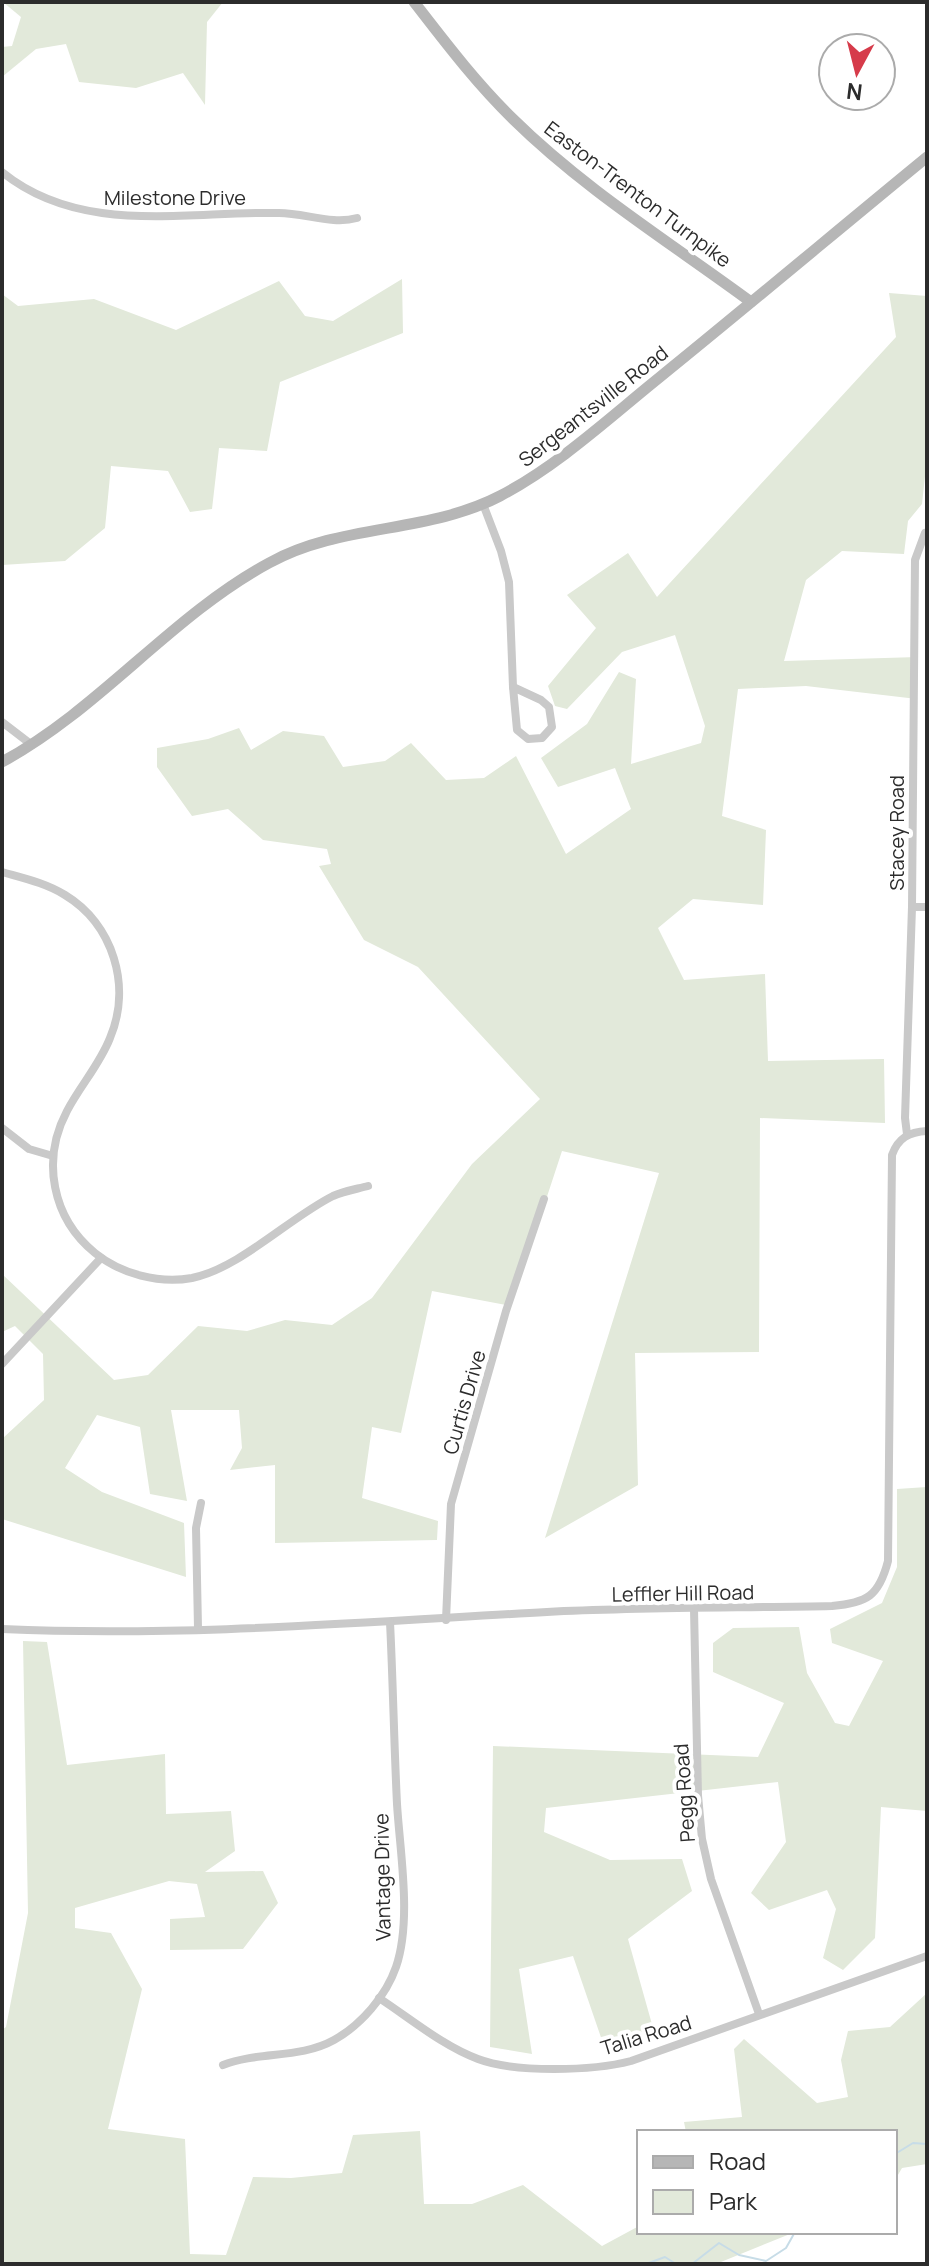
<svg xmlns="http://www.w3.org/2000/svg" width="929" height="2266" viewBox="0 0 929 2266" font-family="Manrope,sans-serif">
<rect width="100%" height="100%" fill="#fff"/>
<g fill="#e2e9da">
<path d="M 3,2 L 223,2 L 207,22 L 205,105 L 183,73 L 136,88 L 79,82 L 66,44 L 36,49 L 2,77 L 2,47 L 12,46 L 21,17 Z"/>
<path d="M 402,279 L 403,333 L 280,382 L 267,451 L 219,448 L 212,509 L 190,512 L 168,471 L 111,466 L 105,528 L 65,561 L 2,565 L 2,294 L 18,306 L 94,299 L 176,330 L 279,281 L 305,316 L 333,321 Z"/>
<path d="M 889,293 L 927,296 L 927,458 L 922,504 L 908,521 L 904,554 L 842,551 L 806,580 L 784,661 L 918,657 L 917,699 L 806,686 L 738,689 L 722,816 L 766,830 L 763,905 L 693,899 L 658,928 L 684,980 L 765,974 L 768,1061 L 884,1059 L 885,1123 L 760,1118 L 759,1352 L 635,1353 L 638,1485 L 545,1538 L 659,1173 L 562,1151 L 511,1306 L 432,1291 L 401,1433 L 372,1427 L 362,1498 L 438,1521 L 437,1540 L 275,1543 L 275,1465 L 230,1470 L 242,1448 L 239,1410 L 171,1410 L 187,1501 L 150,1494 L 140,1427 L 97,1415 L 65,1468 L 102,1492 L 184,1523 L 186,1577 L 2,1519 L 2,1439 L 44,1400 L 43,1354 L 15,1326 L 2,1332 L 2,1274 L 114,1380 L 148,1375 L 198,1326 L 247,1331 L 285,1320 L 332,1325 L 372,1298 L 472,1164 L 540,1099 L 418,967 L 364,940 L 319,866 L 331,864 L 327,849 L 263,840 L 228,809 L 192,816 L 157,767 L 157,748 L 208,739 L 239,728 L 251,750 L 283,731 L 324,736 L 343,767 L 385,761 L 411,743 L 446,780 L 484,778 L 516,756 L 566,854 L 631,809 L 615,768 L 558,787 L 541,758 L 587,724 L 619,672 L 636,679 L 631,764 L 701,743 L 705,726 L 675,635 L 622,652 L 567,709 L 555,706 L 548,686 L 596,628 L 567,595 L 628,553 L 657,597 L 896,337 Z"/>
<path d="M 927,1487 L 927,1811 L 881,1807 L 875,1938 L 843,1970 L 823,1958 L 836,1909 L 827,1890 L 769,1910 L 751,1893 L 786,1842 L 778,1782 L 546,1808 L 544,1832 L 610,1860 L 682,1859 L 692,1891 L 628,1939 L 655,2035 L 606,2052 L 573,1956 L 519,1969 L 532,2054 L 490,2047 L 493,1746 L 758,1757 L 784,1703 L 713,1672 L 713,1643 L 733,1628 L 799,1627 L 807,1673 L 835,1723 L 849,1726 L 883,1661 L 832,1643 L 830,1629 L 882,1603 L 897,1567 L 897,1489 Z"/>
<path d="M 23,1641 L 47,1642 L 67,1765 L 165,1754 L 166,1814 L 231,1811 L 235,1851 L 205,1872 L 263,1871 L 278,1903 L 243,1949 L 170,1950 L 170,1919 L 205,1917 L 197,1884 L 169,1881 L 75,1908 L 75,1928 L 111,1933 L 142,1989 L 108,2129 L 185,2139 L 190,2254 L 226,2255 L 253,2177 L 291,2178 L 342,2173 L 353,2135 L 420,2131 L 424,2204 L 472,2204 L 523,2185 L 602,2246 L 639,2226 L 639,2232 L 795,2232 L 716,2264 L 2,2264 L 2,2030 L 6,2027 L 28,1913 Z"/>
<path d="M 927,1993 L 927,2164 L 902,2168 L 895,2180 L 895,2132 L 686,2132 L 684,2122 L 742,2117 L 734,2049 L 744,2039 L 817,2103 L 848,2097 L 841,2060 L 848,2031 L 890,2027 Z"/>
</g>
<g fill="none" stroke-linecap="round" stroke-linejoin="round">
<g stroke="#c7dce7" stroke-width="2">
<path d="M 895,2154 L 913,2143 L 927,2144"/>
<path d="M 646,2264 L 665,2257 L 676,2264"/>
<path d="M 692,2264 L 719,2243 L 739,2255 L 766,2261 L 786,2248 L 795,2232"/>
</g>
<g stroke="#c9c9c9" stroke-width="8">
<path d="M 2,172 C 81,236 185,211 279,213 C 305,213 332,225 357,218"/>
<path d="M 483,504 L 501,551 L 509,582 L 513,687"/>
<path d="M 513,687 L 541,700 L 549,707 L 552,727 L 542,738 L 528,739 L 517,730 Z"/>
<path d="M 2,722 L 32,745"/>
<path d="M 2,872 C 23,878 46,883 65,895 C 113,924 132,986 110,1038 C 100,1064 80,1086 67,1111 C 41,1160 52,1218 95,1253 C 121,1274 159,1284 192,1278 C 240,1268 289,1218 333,1196 C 344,1191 357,1189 368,1186"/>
<path d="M 912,907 L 927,907"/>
<path d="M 2,1128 L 29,1149 L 53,1156"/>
<path d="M 907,1134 L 905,1118 L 912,907 L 915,560 L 925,533"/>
<path d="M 2,1364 L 101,1258"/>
<path d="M 694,1609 L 698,1795 L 702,1839 L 711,1879 L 759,2014"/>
<path d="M 446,1620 L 451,1504 L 506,1311 L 544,1199"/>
<path d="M 198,1628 L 196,1528 L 201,1503"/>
<path d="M 2,1629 C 183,1637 366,1622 547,1612 C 642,1607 737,1608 832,1606 C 867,1603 879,1596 888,1561 L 892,1155 C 898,1138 909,1132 927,1131"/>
<path d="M 379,1998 C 411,2019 443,2046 478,2059 C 515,2073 593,2071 631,2061 L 927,1956"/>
<path d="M 223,2065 C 259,2051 300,2059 334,2040 C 361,2025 386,1996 396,1967 C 412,1920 400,1853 397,1804 C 394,1743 393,1682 390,1622"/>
</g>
<g stroke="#b6b6b6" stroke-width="11">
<path d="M 414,2 C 445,42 476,83 513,119 C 584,189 671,243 751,302"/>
<path d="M 2,762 C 100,709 171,616 269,563 C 341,523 427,534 500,496 C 559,465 609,418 660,377 C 750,304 838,230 927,157"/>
</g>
</g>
<g text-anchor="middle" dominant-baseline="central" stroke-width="8" stroke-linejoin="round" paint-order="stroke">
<g font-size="20" fill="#2c2c2c" stroke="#fff">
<text transform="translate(638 194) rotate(37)">Easton-Trenton Turnpike</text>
<text x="175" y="197">Milestone Drive</text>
<text transform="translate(593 406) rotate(-38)">Sergeantsville Road</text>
<text transform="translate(896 833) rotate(-90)">Stacey Road</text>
<text transform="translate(464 1402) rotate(-74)">Curtis Drive</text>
<text transform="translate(683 1593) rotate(-1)">Leffler Hill Road</text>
<text transform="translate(684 1793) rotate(-94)">Pegg Road</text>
<text transform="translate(382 1877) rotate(-91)">Vantage Drive</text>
<text transform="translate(646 2035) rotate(-17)">Talia Road</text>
</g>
</g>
<rect width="929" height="2266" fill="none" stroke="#2c2c2c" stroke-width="8"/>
<rect x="637" y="2130" width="260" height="104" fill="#ffffff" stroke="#ababab" stroke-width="2"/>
<rect x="653" y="2156" width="40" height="12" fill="#b6b6b6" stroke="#ababab" stroke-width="2"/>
<text x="709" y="2170" font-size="24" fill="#2c2c2c">Road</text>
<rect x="653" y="2190" width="40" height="24" fill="#e2e9da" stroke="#ababab" stroke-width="2"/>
<text x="709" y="2210" font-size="24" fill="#2c2c2c">Park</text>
<g transform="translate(857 72) rotate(187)"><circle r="38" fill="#ffffff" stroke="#ababab" stroke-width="2"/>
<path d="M0-6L14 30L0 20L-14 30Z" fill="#d63b4a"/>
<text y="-12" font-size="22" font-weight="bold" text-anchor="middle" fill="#2c2c2c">N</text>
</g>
</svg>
